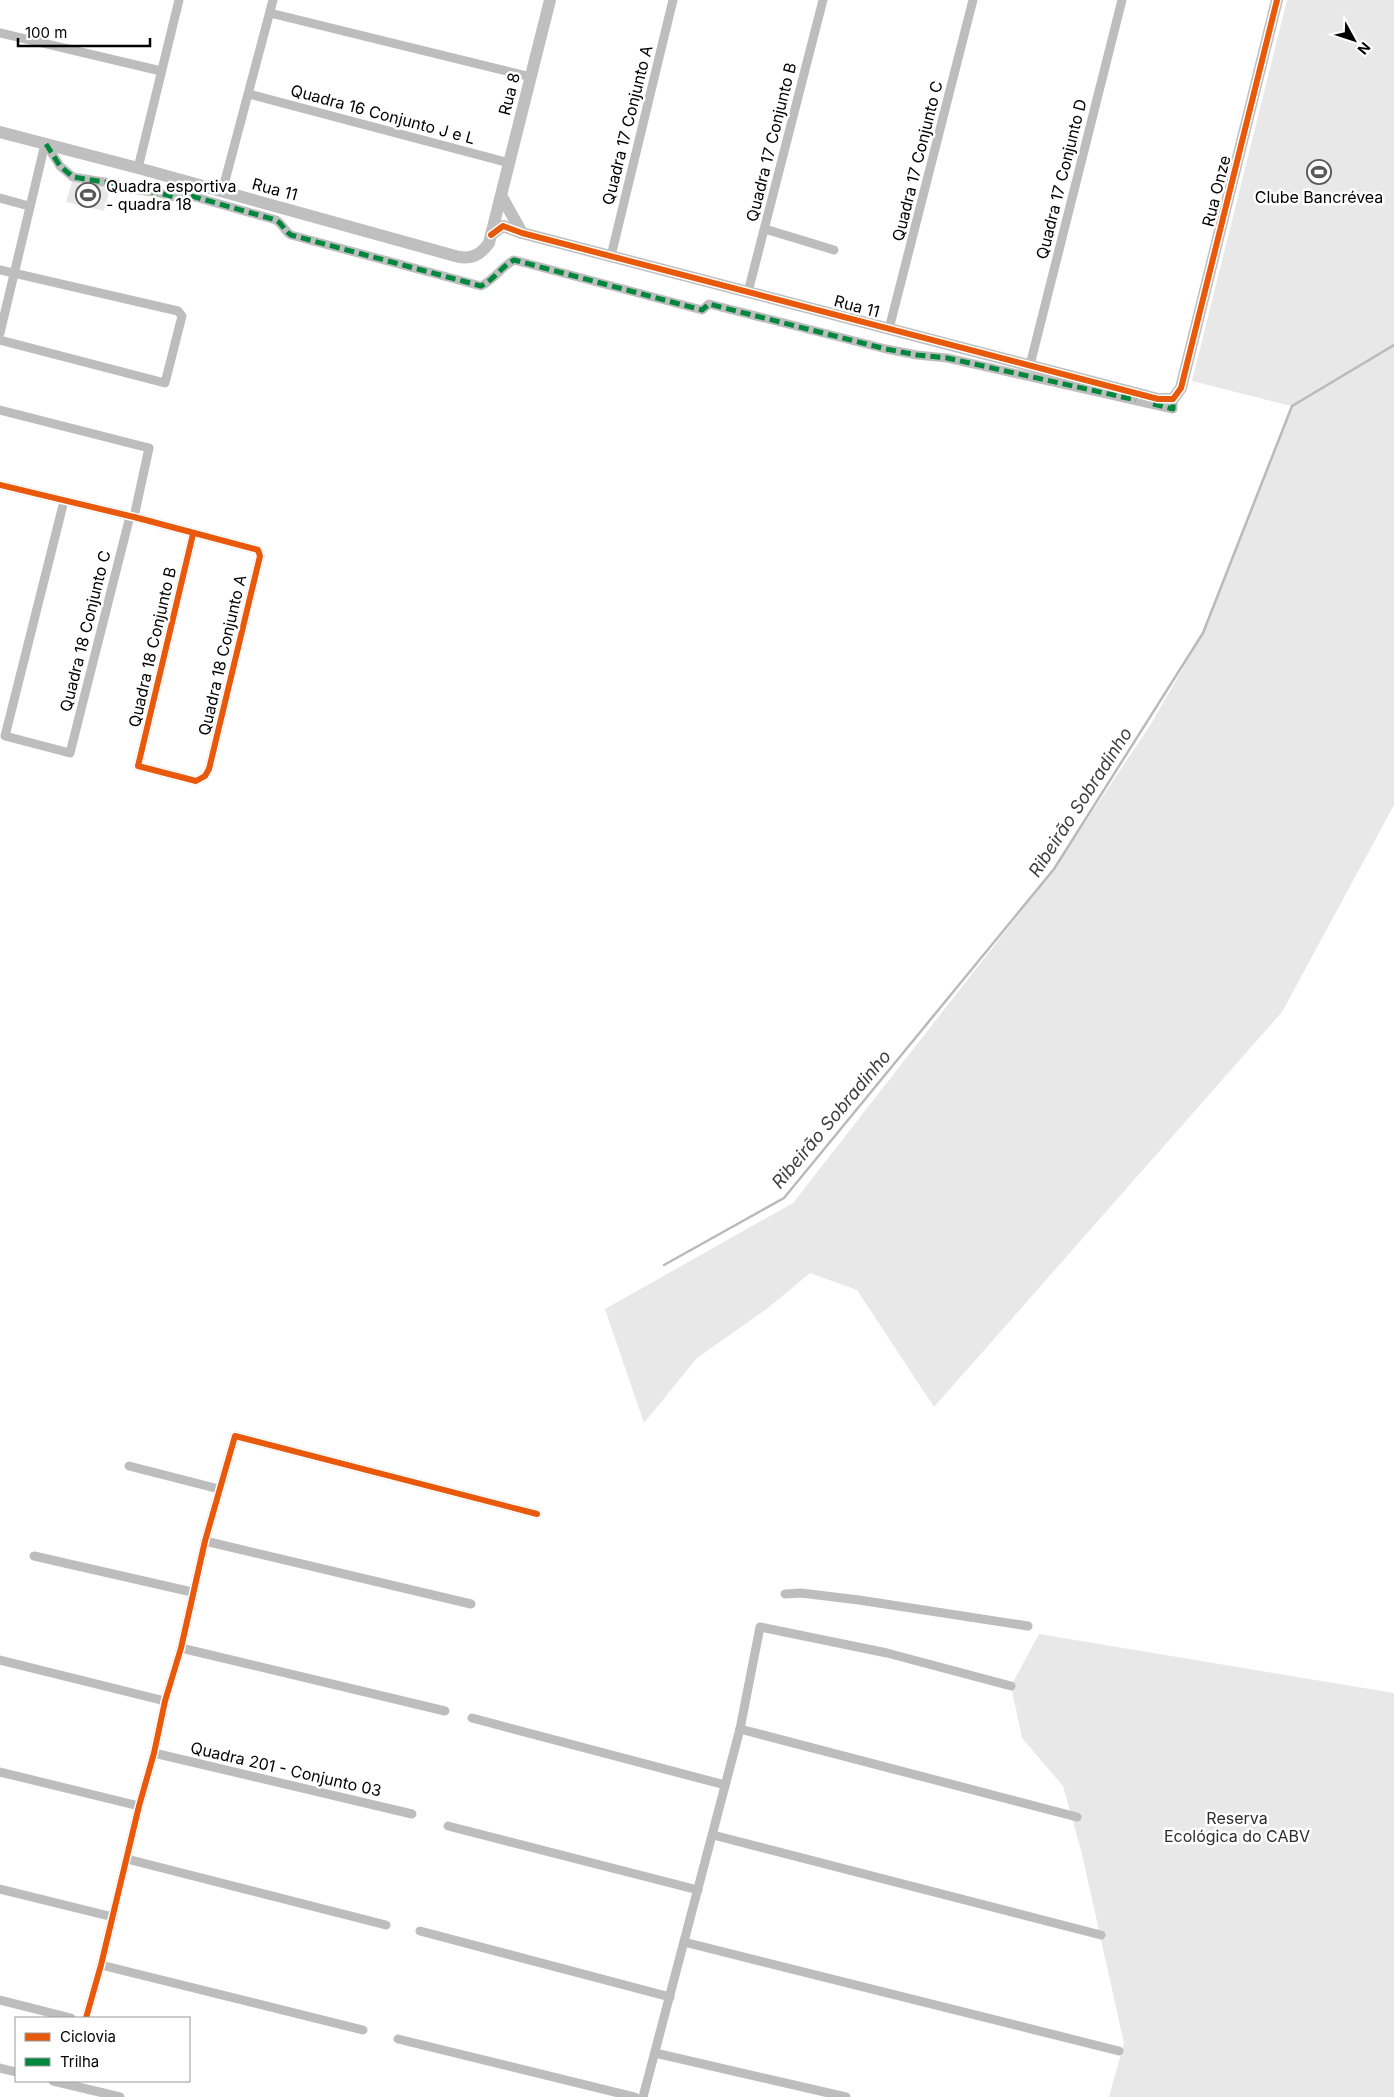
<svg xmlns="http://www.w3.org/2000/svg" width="1394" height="2097" viewBox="0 0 1394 2097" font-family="Inter,sans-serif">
<rect width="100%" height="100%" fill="#fff"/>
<g fill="#e8e8e8">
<path d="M 1287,0 L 1394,0 L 1394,805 L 1282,1012 L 934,1407 L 857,1290 L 810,1273 L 768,1308 L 697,1358 L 644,1423 L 605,1309 L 793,1203 L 1054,869 L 1151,724 L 1203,633 L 1291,406 L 1192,381 Z"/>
<path d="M 73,179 L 110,188 L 104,211 L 66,202 Z"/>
<path d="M 1039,1634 L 1394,1693 L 1394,2097 L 1109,2097 L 1124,2043 L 1082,1854 L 1063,1786 L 1022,1738 L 1011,1686 Z"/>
</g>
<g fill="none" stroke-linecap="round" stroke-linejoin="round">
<path stroke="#bababa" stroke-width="2.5" d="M 664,1265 L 784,1198 L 1054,869 L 1203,633 L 1292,406 L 1394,345"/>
<g stroke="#bdbdbd" stroke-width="9">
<path d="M 270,13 L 531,77"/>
<path d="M 0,33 L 161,71"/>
<path d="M 249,94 L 509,163"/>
<path d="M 46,144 L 60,166 L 73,177 L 116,184 L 124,188 L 160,193 L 181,199 L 188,195 L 276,220 C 283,224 284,231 291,235 L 481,286 C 495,279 501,267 514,260 L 702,310 L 709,304 L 886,349 L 917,355 L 947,358 L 1173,409 L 1173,399"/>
<path d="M 138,168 L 179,0"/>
<path d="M 222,192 L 273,0"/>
<path d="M 0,198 L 29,206"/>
<path d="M 765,229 L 834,250"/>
<path d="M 611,256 L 673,0"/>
<path d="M 0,270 L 178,311 L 182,316 L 165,383 L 0,340"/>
<path d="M 748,292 L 823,0"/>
<path d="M 889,329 L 973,0"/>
<path d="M 0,333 L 45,144"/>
<path d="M 1030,365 L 1122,0"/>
<path d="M 0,410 L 149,448 L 134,517"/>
<path d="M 0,485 L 134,517 L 258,550 L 260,556 L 209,769 L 205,776 L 196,781 L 138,766 L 193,534"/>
<path d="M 64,501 L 5,736 L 70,753 L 130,516"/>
<path d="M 129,1466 L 219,1489"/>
<path d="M 205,1541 L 471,1604"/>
<path d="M 34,1556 L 192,1592"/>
<path d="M 785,1594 L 801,1593 L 859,1600 L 1028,1626"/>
<path d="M 181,1648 L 445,1711"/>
<path d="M 0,1660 L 165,1701"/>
<path d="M 472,1718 L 725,1785"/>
<path d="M 740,1729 L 1077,1817"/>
<path d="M 154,1753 L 412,1814"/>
<path d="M 0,1772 L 139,1806"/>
<path d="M 448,1826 L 698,1890"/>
<path d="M 713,1835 L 1101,1935"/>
<path d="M 127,1859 L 386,1925"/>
<path d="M 0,1889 L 113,1917"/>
<path d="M 420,1931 L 670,1997"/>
<path d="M 684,1942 L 1119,2051"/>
<path d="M 101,1965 L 363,2030"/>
<path d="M 0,2000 L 71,2018"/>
<path d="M 86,2018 L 101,1965 L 139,1806 L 154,1753 L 165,1701 L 181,1648 L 205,1541 L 235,1436 L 537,1514"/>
<path d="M 398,2039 L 635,2097"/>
<path d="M 655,2053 L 846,2097"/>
<path d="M 0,2068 L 16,2072"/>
<path d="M 53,2081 L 120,2097"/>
<path d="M 643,2097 L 740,1729 L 760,1627 L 887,1653 L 1011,1686"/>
</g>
<g stroke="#bfbfbf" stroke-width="12">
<path d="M 0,132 L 138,168 L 459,257 C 473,259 481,254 489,243 L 550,0"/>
<path d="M 502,197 L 522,233"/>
<path d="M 491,235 L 503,226 L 522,233 L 1158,399 L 1173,399 L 1181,388 L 1277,0"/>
</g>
<g stroke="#00873e" stroke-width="5" stroke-dasharray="10 5" stroke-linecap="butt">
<path d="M 46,144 L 60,166 L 73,177 L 116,184 L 124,188 L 160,193 L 181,199 L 188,195 L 276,220 C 283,224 284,231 291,235 L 481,286 C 495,279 501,267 514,260 L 702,310 L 709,304 L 886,349 L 917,355 L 947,358 L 1136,400"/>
<path d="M 1153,404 L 1173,409 L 1173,399"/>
</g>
<defs>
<g id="cycleway">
<path d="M 491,235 L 503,226 L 522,233 L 1158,399 L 1173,399 L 1181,388 L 1277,0"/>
<path d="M 0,485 L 134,517 L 258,550 L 260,556 L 209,769 L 205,776 L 196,781 L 138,766 L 193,534"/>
<path d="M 86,2018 L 101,1965 L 139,1806 L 154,1753 L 165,1701 L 181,1648 L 205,1541 L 235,1436 L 537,1514"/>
</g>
</defs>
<use href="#cycleway" stroke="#fff" stroke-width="9"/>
<use href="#cycleway" stroke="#e8590c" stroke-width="6"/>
</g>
<defs>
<symbol id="stadium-ring" viewBox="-11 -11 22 22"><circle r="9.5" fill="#fff" stroke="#595959" stroke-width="1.5"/><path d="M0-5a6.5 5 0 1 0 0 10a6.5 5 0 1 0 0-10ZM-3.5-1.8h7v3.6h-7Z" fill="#595959"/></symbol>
</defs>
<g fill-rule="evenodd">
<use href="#stadium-ring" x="1305" y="158" width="28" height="28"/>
<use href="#stadium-ring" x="74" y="181" width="28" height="28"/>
</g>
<g text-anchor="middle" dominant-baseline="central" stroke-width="5" stroke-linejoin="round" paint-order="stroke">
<g font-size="16" fill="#000" stroke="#fff">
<text transform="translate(509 94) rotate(-76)">Rua 8</text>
<text transform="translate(383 114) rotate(15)">Quadra 16 Conjunto J e L</text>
<text transform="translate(627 125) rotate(-76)">Quadra 17 Conjunto A</text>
<text transform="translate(771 142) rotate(-76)">Quadra 17 Conjunto B</text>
<text transform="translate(917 161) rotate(-76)">Quadra 17 Conjunto C</text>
<text transform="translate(1061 179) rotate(-76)">Quadra 17 Conjunto D</text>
<text transform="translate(275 189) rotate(15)">Rua 11</text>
<text transform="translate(1216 191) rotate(-76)">Rua Onze</text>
<text transform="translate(857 306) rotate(15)">Rua 11</text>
<text transform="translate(85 631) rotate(-76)">Quadra 18 Conjunto C</text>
<text transform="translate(152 647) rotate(-77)">Quadra 18 Conjunto B</text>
<text transform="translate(222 655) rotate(-77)">Quadra 18 Conjunto A</text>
<text transform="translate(286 1769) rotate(13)">Quadra 201 - Conjunto 03</text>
</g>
<g font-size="16" fill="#000" stroke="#fff" text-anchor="start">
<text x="106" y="186">Quadra esportiva<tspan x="106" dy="18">- quadra 18</tspan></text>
<text x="1319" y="197" text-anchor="middle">Clube Bancrévea</text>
</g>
<g font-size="16" fill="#2d2d2d" stroke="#fff">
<text x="1237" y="1818">Reserva<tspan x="1237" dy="18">Ecológica do CABV</tspan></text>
</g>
<g font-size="18" font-style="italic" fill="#3e3e3e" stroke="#fff">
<text transform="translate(1080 802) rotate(-57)">Ribeirão Sobradinho</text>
<text transform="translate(831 1119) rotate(-50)">Ribeirão Sobradinho</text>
</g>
</g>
<rect x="15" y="2017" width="175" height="65" fill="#ffffff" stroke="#999999"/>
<rect x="25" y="2033" width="25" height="8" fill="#e8590c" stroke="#999999"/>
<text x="60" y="2042" font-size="15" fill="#000000">Ciclovia</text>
<rect x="25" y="2058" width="25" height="8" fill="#00873e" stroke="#999999"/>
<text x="60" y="2067" font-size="15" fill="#000000">Trilha</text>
<g transform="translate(1354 40) rotate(130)" stroke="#ffffff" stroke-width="4" paint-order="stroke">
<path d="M0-4L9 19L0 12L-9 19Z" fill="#000000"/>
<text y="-8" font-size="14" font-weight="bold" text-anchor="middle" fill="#000000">N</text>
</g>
<path d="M18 38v8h132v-8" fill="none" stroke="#000000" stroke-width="2.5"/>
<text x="25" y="38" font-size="15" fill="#000000" stroke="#ffffff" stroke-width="4" paint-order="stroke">100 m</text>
</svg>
